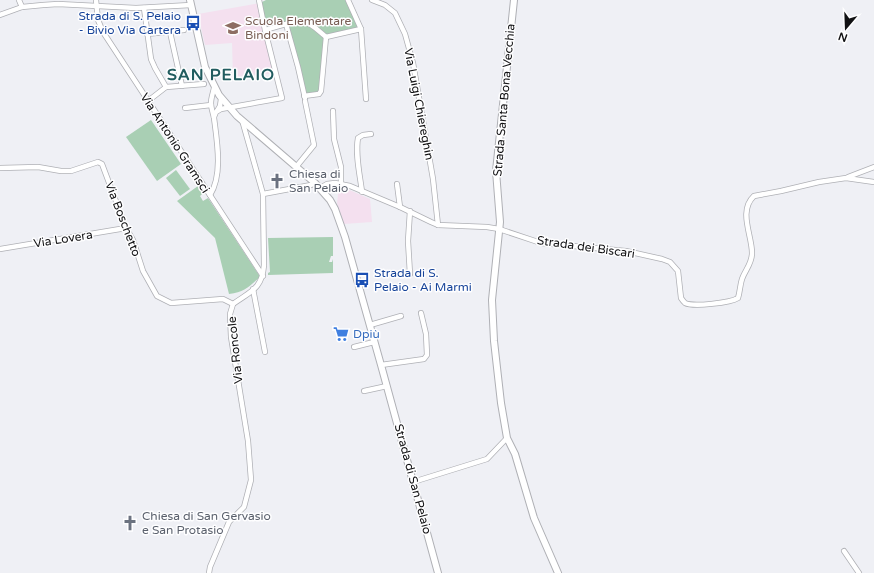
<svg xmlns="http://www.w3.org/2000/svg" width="874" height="573" viewBox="0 0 874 573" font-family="'Varela Round',sans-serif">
<rect width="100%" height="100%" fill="#eff0f5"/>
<g fill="#f4e0ef">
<path d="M 260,3 L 276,73 L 233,77 L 232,43 L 205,45 L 198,14 Z"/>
<path d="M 339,187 L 347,189 L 370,199 L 372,222 L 344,224 L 337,203 Z"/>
</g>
<g fill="#a9cfb4">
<path d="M 266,0 L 348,0 L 361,29 L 326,37 L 321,91 L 304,96 L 286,25 L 265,30 L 260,3 Z"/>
<path d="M 151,120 L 181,164 L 157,181 L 126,137 Z"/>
<path d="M 176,170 L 190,189 L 180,196 L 166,178 Z"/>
<path d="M 198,186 L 203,193 L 200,196 L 203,201 L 208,198 L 259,275 L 260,277 C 248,287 245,292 229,294 L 215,238 L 177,201 Z"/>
<path d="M 333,237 L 333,256 L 331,256 L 329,262 L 332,262 L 333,259 L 333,273 L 268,275 L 268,273 L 270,272 L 268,238 Z"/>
</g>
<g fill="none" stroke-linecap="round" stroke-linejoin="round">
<defs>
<g id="street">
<path d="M 19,0 L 22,7"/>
<path d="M 96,0 L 98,20 L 103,32 L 263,276"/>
<path d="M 348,0 L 361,29 L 366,99"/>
<path d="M 372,0 L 385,5 L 395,13 L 405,34 L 413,63 L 433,179 L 438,225"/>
<path d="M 144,8 L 151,59 L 155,68 L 166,87"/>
<path d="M 0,15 L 22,7 L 43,5 L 58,4 L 136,8 L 191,5"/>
<path d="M 286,24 L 298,67 L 305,98"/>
<path d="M 265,30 C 277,27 300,17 311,25 C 316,28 321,33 326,37 L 361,29"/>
<path d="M 170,32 L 182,86"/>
<path d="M 147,34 L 184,30"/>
<path d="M 304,96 L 319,94 L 321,91 L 326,37"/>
<path d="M 148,101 L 166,87 L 204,84"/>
<path d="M 185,108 L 211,105"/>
<path d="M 217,111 L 220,106 L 221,99"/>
<path d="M 333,111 L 334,139 L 341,167 L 341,184"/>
<path d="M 214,117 L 216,112 L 221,109 L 282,98 L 265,30 L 259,0"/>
<path d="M 296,167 L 314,145 L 305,101"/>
<path d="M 0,168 L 38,167 L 61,171 L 71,171 L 98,162 L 102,164 L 126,228 L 133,240 L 143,271 L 157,296 L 171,303 L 223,299 L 233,304"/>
<path d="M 848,177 L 874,167"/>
<path d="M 397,184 L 400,207"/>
<path d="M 320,188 L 327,184 L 335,183 L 350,186 L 400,207 L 431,222 L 438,225 L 487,227 L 499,229 L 541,243 L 626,251 L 662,259 L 670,262 L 678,271 L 681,298 C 683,301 683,301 685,303 C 693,307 730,303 738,298 C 740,292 740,285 742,279 C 745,270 752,264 752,253 C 752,235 738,211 754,196 L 781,191 L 819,182 L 846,178 L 874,182"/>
<path d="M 362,192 C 360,175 355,155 358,138 L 363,135 L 371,134"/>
<path d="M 263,194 L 311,185 L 315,183"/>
<path d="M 210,195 C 223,175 217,141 214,118 C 213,113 211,108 211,103 C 211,98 213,93 214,88"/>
<path d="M 410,211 L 408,241 L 410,274"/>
<path d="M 0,249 L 126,228"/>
<path d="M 253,289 L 265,352"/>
<path d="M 370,325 L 401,316"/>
<path d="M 354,347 L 374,342"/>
<path d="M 381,365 L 424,359 L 427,355 L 426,334 L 421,313"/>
<path d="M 364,391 L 387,386"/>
<path d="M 413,482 L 487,459 L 507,438"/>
<path d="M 844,551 L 859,573"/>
<path d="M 209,573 L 210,567 L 229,522 L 244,507 L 251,480 L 248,441 L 231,337 L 230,314 L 233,304 C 251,291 262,289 264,265 L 263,194 L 242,120"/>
</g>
<g id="secondary">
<path d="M 190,0 L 205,67 L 219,95 L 237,116 L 315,183 L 330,200 L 335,209 L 345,237 L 381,365 L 438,573"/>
<path d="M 514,0 L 496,171 L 500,222 L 492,300 L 494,341 L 501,403 L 507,438 L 515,454 L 534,518 L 558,573"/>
</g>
</defs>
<use href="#street" stroke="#afb0b5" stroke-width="6"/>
<use href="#secondary" stroke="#afb0b5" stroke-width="8"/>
<use href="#street" stroke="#fff" stroke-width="4.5"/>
<use href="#secondary" stroke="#fff" stroke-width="6"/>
</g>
<defs>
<symbol id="bus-bare" viewBox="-9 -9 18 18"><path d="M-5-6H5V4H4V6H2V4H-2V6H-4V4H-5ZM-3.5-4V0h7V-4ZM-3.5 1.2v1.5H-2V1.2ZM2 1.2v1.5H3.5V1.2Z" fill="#1a4fb4" stroke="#fefeff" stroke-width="2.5" paint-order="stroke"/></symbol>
<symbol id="school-bare" viewBox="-9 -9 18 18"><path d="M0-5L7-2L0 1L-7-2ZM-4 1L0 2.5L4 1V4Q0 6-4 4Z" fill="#8d6e63" stroke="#fefeff" stroke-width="2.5" paint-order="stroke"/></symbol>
<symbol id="church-bare" viewBox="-9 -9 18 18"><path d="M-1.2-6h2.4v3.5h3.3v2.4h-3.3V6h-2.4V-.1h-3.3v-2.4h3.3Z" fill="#6b7280" stroke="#fefeff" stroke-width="2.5" paint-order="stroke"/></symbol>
<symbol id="supermarket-bare" viewBox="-9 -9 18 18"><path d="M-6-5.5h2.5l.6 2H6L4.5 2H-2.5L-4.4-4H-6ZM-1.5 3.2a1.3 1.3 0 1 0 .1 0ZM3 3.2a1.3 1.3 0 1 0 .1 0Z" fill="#3f7fe0" stroke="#fefeff" stroke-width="2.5" paint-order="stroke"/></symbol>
</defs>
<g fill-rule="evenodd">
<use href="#bus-bare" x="182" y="12" width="22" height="22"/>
<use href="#school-bare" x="222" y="17" width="22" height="22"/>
<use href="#church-bare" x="266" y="170" width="22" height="22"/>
<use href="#bus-bare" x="351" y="269" width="22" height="22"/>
<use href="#supermarket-bare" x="330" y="323" width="22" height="22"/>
<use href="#church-bare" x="119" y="512" width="22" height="22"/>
</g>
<g text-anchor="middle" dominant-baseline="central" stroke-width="3" stroke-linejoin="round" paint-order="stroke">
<g font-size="12" fill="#164399" stroke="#fefeff" text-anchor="end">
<text x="181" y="16">Strada di S. Pelaio<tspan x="181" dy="14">- Bivio Via Cartera</tspan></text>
<text x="374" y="273" text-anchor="start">Strada di S.<tspan x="374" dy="14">Pelaio - Ai Marmi</tspan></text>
</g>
<g font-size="12" fill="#785e54" stroke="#fefeff" text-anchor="start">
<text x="245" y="21">Scuola Elementare<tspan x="245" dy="14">Bindoni</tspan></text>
</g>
<g font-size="12" fill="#111113" stroke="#fefeff">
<text transform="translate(504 100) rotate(-85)">Strada Santa Bona Vecchia</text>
<text transform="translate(419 104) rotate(79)">Via Luigi Chiereghin</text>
<text transform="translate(175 143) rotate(57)">Via Antonio Gramsci</text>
<text transform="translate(123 219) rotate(69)">Via Boschetto</text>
<text transform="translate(63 239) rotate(-9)">Via Lovera</text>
<text transform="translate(586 247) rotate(8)">Strada dei Biscari</text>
<text transform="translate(235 350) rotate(-96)">Via Roncole</text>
<text transform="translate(413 479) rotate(75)">Strada di San Pelaio</text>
</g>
<g font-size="12" fill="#5b616d" stroke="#fefeff" text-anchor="start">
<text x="289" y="174">Chiesa di<tspan x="289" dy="14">San Pelaio</tspan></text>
<text x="142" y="516">Chiesa di San Gervasio<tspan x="142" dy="14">e San Protasio</tspan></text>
</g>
<g font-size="12" fill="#366cbe" stroke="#fefeff" text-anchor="start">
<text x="353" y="334">Dpiù</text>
</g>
<g font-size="16" font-weight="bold" letter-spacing="1" fill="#215c5f" stroke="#fefeff">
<text x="221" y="75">SAN PELAIO</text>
</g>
</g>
<g transform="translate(846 28) rotate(199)" stroke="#fefeff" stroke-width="3" paint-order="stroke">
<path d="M0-3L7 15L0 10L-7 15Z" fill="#111113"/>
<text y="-6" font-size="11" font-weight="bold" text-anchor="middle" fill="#111113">N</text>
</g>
</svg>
